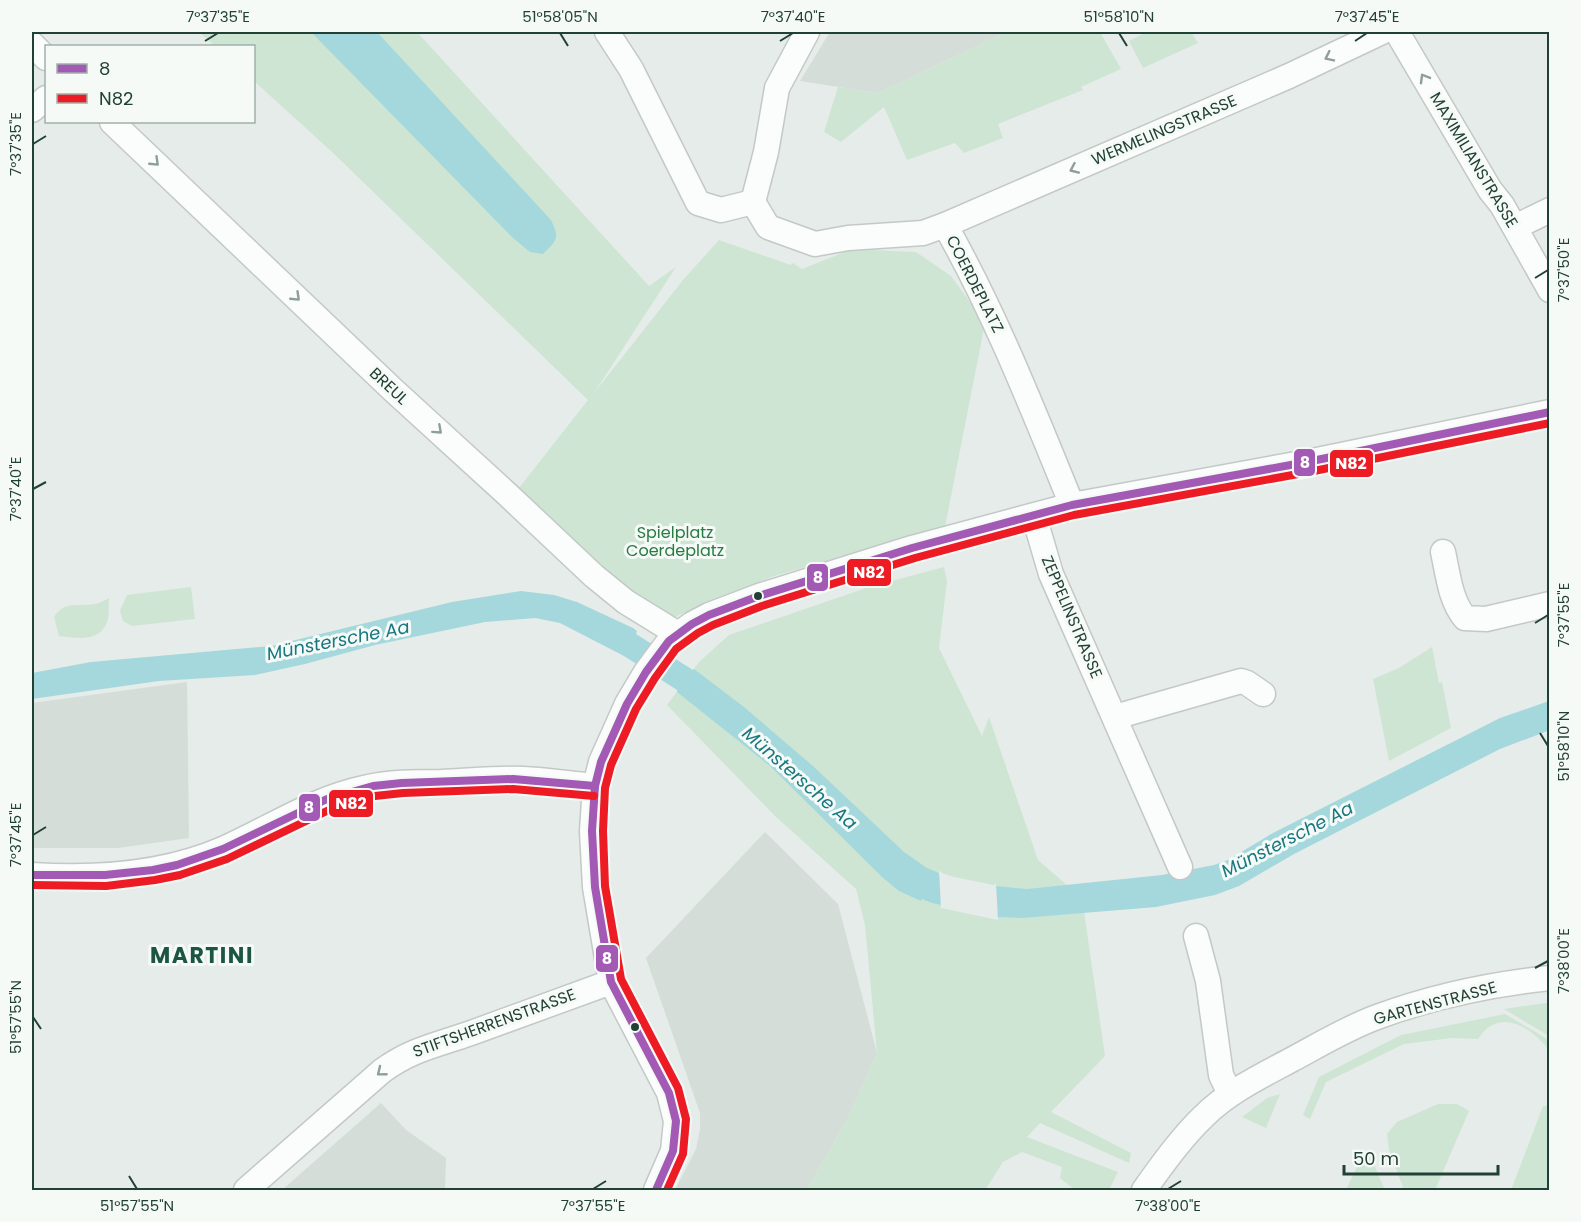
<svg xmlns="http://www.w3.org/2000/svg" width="1581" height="1222" viewBox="0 0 1581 1222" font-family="Poppins,sans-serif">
<rect width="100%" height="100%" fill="#e6ece9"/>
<g fill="#d4ddd8">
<path d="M 830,32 L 1007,32 L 878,93 L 800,81 Z"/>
<path d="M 187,682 L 189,838 L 118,848 L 32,848 L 32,703 Z"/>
<path d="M 765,832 L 838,904 L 877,1053 L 849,1116 L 807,1190 L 675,1190 L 696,1149 L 700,1129 L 700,1113 L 646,958 Z"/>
<path d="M 381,1103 L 406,1130 L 446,1158 L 445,1188 L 442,1190 L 282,1190 Z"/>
</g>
<g fill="#cee5d4">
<path d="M 199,32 L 417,32 L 649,286 L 676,267 L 594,393 L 683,280 L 719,240 L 791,265 L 793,263 L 802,269 L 852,249 L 916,252 L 951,276 L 985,323 L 945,527 L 774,576 L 662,622 L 515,493 L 588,400 L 331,151 L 254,81 L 254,46 L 215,46 Z"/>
<path d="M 1007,32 L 1100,32 L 1121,69 L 1081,87 L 1083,90 L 998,124 L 1003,138 L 964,153 L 955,143 L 907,160 L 884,107 L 841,142 L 824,132 L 838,87 L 878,93 Z"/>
<path d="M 1146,32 L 1191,32 L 1198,43 L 1143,68 L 1129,41 Z"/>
<path d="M 944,567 L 947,581 L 939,648 L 982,736 L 989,717 L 1038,860 L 1082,898 L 1105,1056 L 1051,1112 L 1131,1153 L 1129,1163 L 1040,1123 L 1027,1137 L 1118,1172 L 1109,1190 L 1075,1190 L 1060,1178 L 1062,1167 L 1022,1152 L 1003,1162 L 985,1190 L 807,1190 L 849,1116 L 877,1053 L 865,925 L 856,889 L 775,816 L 667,705 L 699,662 L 729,635 L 866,588 Z"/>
<path d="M 191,587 L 195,619 L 132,626 L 123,621 L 120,611 L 127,595 Z"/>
<path d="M 109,598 C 108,605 110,616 107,622 C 99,643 77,638 59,636 L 54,617 C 65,600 78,607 95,604 C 100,603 105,600 109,598 Z"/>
<path d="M 1432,647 L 1439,683 L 1442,682 L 1451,728 L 1389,761 L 1373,679 L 1399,668 Z"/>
<path d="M 1546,1003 L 1549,1004 L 1549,1036 L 1504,1009 Z"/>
<path d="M 1505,1014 L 1549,1040 L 1549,1050 C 1531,1027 1499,1006 1478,1039 L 1452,1038 L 1404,1044 L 1326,1082 L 1310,1119 L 1303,1115 L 1319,1077 L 1401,1035 Z"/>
<path d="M 1280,1094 L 1266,1128 L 1242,1117 L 1267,1098 Z"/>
<path d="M 1438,1104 L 1457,1104 L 1469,1111 L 1435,1190 L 1404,1190 L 1389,1150 L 1387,1134 L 1397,1122 Z"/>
<path d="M 1543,1106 L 1549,1106 L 1549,1190 L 1511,1190 Z"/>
<path d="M 1367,1155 L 1372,1160 L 1385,1190 L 1346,1190 L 1361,1158 Z"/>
</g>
<g fill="#a5d8dc">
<path d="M 311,32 L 377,32 L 551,220 C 560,238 557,240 543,254 L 530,252 L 513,238 Z"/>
<path d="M 521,591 L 554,595 L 577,602 L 633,628 L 637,631 L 636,634 L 693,670 L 694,669 L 744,707 L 813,766 L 904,852 L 927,868 L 939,873 L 939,876 L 996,888 L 996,886 L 1027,889 L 1162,875 L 1214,865 L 1228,860 L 1273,833 L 1500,718 L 1549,701 L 1550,730 L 1500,749 L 1294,854 L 1239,886 L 1215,895 L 1156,907 L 1022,918 L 997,917 L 932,903 L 922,899 L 921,901 L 899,891 L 882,877 L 770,766 L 677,692 L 677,690 L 624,656 L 560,623 L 535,618 L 485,622 L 375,645 L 305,664 L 255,675 L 159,681 L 32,699 L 32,673 L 91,662 L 271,646 L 452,602 Z"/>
</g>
<path fill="#e6ece9" d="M 939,870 L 942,873 L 954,877 L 994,885 L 996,883 L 998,920 L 941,908 Z"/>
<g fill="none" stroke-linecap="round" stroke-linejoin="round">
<defs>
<g id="minor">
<path d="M 607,32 L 631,69 L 698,203 L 721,210 L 753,202"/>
<path d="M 1397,32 L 1490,190 L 1502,205 L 1550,290"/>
<path d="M 32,44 L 46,58"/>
<path d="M 32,110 L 46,98"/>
<path d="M 112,122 L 392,389 L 507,494 L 594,576 L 626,602 L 678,634"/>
<path d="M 753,202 L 768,227 L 815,244 L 848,238 L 923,233 L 945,225 C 996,315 1033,410 1072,505"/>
<path d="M 753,202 L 766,152 L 777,88 L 807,32"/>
<path d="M 945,225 L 1289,76 L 1382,32"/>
<path d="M 1515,227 L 1550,210"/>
<path d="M 1034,516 L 1051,574 L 1180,867"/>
<path d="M 1443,552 C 1448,574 1450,600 1465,618 L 1486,619 L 1550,604"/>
<path d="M 1115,717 L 1241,681 L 1247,683 L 1263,694"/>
<path d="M 32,875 C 96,879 163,875 223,849 C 270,828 313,799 364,788 C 389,782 415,782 441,782 C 468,781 496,778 523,779 C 547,780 571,784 595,786"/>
<path d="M 1196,936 L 1208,981 L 1221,1075 L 1230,1094"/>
<path d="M 246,1190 L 382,1071 C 412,1049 437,1045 471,1033 C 517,1016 564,999 611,982"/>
<path d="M 656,1190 L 673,1151 L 676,1121 L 669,1093 L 611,982 L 595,887 L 592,831 L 595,786 L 601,762 L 627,704 L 646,672 L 669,641 L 692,624 L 709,615 L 759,596 L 912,548 L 1072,505 L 1307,462 L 1550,412"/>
<path d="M 1144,1190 C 1162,1165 1181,1138 1204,1116 C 1228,1092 1261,1076 1291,1060 C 1319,1045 1347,1028 1377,1017 C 1431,997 1492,984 1550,978"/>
</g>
</defs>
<use href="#minor" stroke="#c3c9c6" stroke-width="27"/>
<use href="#minor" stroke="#fbfcfc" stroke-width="24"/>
<defs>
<g id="bus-1">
<path d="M 32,875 L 105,875 L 153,870 L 177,865 L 223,849 L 327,799 L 373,786 L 402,783 L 513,779 L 595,786"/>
<path d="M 656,1190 L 673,1151 L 676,1121 L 669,1093 L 611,982 L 595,887 L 592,831 L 595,786 L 601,762 L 627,704 L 646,672 L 669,641 L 692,624 L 709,615 L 759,596 L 912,548 L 1072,505 L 1307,462 L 1550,412"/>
</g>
<g id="bus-2">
<path d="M 32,885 L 106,886 L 155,880 L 180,875 L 227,859 L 331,809 L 375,796 L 403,793 L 513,789 L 594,796"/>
<path d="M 667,1190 L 683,1154 L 686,1119 L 678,1088 L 621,979 L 605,886 L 603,831 L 605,788 L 611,765 L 636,709 L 655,678 L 676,649 L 698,633 L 713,625 L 762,606 L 915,558 L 1074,515 L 1309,472 L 1550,423"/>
</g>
</defs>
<use href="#bus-1" stroke="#f5faf7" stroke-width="12"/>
<use href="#bus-2" stroke="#f5faf7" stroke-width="12"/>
<use href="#bus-1" stroke="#a25ab4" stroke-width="8"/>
<use href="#bus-2" stroke="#ed1c24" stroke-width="8"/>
</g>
<defs><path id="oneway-chevron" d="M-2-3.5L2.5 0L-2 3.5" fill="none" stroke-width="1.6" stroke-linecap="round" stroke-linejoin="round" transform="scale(1.5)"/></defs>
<g stroke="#8e9e99">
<use href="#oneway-chevron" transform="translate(1329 57) rotate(154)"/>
<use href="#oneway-chevron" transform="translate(1424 78) rotate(-120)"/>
<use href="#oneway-chevron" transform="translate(155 162) rotate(44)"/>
<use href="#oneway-chevron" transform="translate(1074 169) rotate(156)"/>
<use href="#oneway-chevron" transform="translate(296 297) rotate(44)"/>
<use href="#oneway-chevron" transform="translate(438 430) rotate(42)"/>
<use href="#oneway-chevron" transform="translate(381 1072) rotate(141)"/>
</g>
<path fill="none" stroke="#224136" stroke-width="2" d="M 560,33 L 568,46M 1119,33 L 1127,46M 205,41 L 218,33M 780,41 L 793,33M 1355,41 L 1367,33M 33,144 L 46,136M 1535,278 L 1548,270M 33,489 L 46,482M 1535,623 L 1548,615M 1540,733 L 1548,746M 33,835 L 46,827M 1535,968 L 1548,961M 33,1017 L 41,1029M 129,1176 L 137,1189M 593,1189 L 606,1181M 1168,1189 L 1181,1181"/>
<g fill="#224136" stroke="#f5faf7" stroke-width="2">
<circle cx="758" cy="596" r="5"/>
<circle cx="635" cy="1027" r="5"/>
</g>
<g text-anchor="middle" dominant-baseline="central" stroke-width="6" stroke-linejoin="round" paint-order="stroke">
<g font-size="16" fill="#224136" stroke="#f5faf7">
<text transform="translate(1164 130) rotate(-23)">WERMELINGSTRASSE</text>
<text transform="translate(1474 160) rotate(59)">MAXIMILIANSTRASSE</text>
<text transform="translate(975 284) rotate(63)">COERDEPLATZ</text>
<text transform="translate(389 386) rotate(43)">BREUL</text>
<text transform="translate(1072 617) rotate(67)">ZEPPELINSTRASSE</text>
<text transform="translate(1435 1003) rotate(-15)">GARTENSTRASSE</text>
<text transform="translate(494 1023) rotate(-20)">STIFTSHERRENSTRASSE</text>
</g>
<g font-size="16" fill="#297a43" stroke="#f5faf7">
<text x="675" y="532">Spielplatz<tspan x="675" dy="18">Coerdeplatz</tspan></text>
</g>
<g font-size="18" font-style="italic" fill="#187781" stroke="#f5faf7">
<text transform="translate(338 640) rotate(-11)">Münstersche Aa</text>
<text transform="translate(800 778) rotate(41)">Münstersche Aa</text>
<text transform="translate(1287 839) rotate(-27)">Münstersche Aa</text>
</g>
<g font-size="22" font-weight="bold" letter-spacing="1.5" fill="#1c5543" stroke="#f5faf7">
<text x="202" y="955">MARTINI</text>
</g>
</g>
<g stroke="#f5faf7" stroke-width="2">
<rect x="1293" y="448" width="23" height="29" rx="6" fill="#a25ab4"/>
<rect x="1329" y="449" width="45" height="29" rx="6" fill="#ed1c24"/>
<rect x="846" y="558" width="46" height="29" rx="6" fill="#ed1c24"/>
<rect x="806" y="563" width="23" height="29" rx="6" fill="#a25ab4"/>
<rect x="328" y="789" width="46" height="29" rx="6" fill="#ed1c24"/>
<rect x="298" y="793" width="23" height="29" rx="6" fill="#a25ab4"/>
<rect x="595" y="944" width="24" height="29" rx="6" fill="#a25ab4"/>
</g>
<g font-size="16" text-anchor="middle" font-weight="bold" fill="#fff">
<text x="1305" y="468">8</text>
<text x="1351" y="469">N82</text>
<text x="869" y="578">N82</text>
<text x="818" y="583">8</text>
<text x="351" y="809">N82</text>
<text x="309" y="813">8</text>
<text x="607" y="964">8</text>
</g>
<rect width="1581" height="1222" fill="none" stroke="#f5faf7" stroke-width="66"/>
<rect x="45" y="45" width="210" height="78" fill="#f5faf7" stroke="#a1b0aa" stroke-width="1.5"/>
<rect x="57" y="64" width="30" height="9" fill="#a25ab4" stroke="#a1b0aa" stroke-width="1.5"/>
<text x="99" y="75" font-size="18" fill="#224136">8</text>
<rect x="57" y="94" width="30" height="9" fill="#ed1c24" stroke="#a1b0aa" stroke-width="1.5"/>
<text x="99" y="105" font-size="18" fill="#224136">N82</text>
<path d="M1344 1165v9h154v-9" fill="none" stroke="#224136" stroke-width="3"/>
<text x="1353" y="1165" font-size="18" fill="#224136" stroke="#f5faf7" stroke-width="4.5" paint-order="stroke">50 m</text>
<rect x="33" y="33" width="1515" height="1156" fill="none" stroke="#224136" stroke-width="2"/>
<g font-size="15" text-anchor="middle" fill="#224136">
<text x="218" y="22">7°37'35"E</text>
<text x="560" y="22">51°58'05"N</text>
<text x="793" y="22">7°37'40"E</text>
<text x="1119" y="22">51°58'10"N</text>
<text x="1367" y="22">7°37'45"E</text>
<text transform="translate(16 144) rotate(-90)" y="5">7°37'35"E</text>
<text transform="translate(1564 270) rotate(-90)" y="5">7°37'50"E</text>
<text transform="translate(16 489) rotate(-90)" y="5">7°37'40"E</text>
<text transform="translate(1564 615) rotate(-90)" y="5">7°37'55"E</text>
<text transform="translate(1564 746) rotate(-90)" y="5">51°58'10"N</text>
<text transform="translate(16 835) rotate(-90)" y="5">7°37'45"E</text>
<text transform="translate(1564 961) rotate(-90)" y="5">7°38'00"E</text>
<text transform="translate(16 1017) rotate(-90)" y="5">51°57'55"N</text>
<text x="137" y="1211">51°57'55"N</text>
<text x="593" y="1211">7°37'55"E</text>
<text x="1168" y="1211">7°38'00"E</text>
</g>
</svg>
